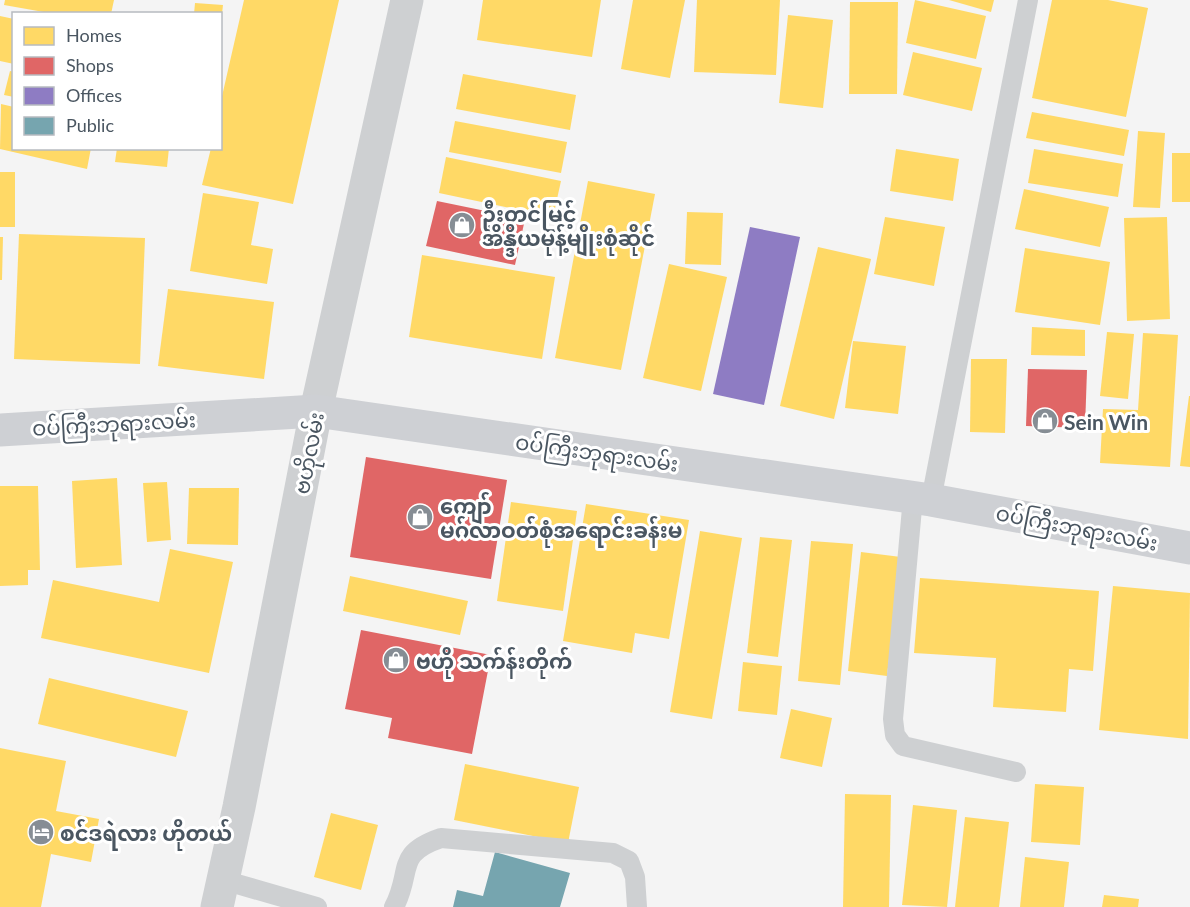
<svg xmlns="http://www.w3.org/2000/svg" width="1190" height="907" viewBox="0 0 1190 907" font-family="Lato,'Noto Sans Myanmar',sans-serif">
<rect width="100%" height="100%" fill="#f4f4f4"/>
<g fill="#ffd966">
<path d="M 5,0 L 114,0 L 111,14 L 55,14 L 4,5 Z"/>
<path d="M 244,0 L 339,0 L 293,204 L 202,185 L 211,148 L 220,148 L 220,105 Z"/>
<path d="M 483,0 L 601,0 L 592,57 L 477,40 Z"/>
<path d="M 633,0 L 685,0 L 670,78 L 621,69 Z"/>
<path d="M 697,0 L 780,0 L 776,75 L 694,72 Z"/>
<path d="M 915,0 L 986,16 L 976,59 L 906,43 Z"/>
<path d="M 949,0 L 994,0 L 991,12 Z"/>
<path d="M 1052,0 L 1108,0 L 1148,8 L 1126,117 L 1032,98 Z"/>
<path d="M 850,2 L 898,2 L 897,94 L 849,94 Z"/>
<path d="M 195,3 L 223,5 L 222,14 L 194,14 Z"/>
<path d="M 788,15 L 833,20 L 823,108 L 779,103 Z"/>
<path d="M 0,16 L 14,19 L 14,64 L 0,61 Z"/>
<path d="M 913,52 L 982,68 L 972,111 L 903,95 Z"/>
<path d="M 10,71 L 14,72 L 14,97 L 4,95 Z"/>
<path d="M 463,74 L 576,95 L 570,130 L 456,109 Z"/>
<path d="M 1,104 L 14,107 L 14,148 L 91,148 L 87,169 L 0,149 Z"/>
<path d="M 1032,112 L 1129,130 L 1124,156 L 1026,138 Z"/>
<path d="M 455,121 L 567,142 L 561,173 L 449,152 Z"/>
<path d="M 1138,131 L 1165,133 L 1160,208 L 1133,207 Z"/>
<path d="M 117,148 L 169,148 L 167,167 L 115,162 Z"/>
<path d="M 896,149 L 959,159 L 953,201 L 890,191 Z"/>
<path d="M 1034,149 L 1123,164 L 1118,197 L 1028,183 Z"/>
<rect x="1172" y="153" width="18" height="49"/>
<path d="M 446,157 L 561,181 L 553,217 L 439,193 Z"/>
<rect x="0" y="172" width="15" height="55"/>
<path d="M 588,181 L 655,194 L 621,370 L 555,358 Z"/>
<path d="M 1024,189 L 1109,207 L 1100,247 L 1015,229 Z"/>
<path d="M 203,193 L 259,202 L 251,245 L 273,249 L 267,284 L 190,271 Z"/>
<path d="M 687,212 L 723,213 L 721,265 L 685,264 Z"/>
<path d="M 885,217 L 945,227 L 934,286 L 874,274 Z"/>
<path d="M 1167,217 L 1170,319 L 1127,321 L 1124,218 Z"/>
<path d="M 19,234 L 145,238 L 140,364 L 14,359 Z"/>
<path d="M 0,237 L 3,237 L 2,280 L 0,280 Z"/>
<path d="M 818,247 L 871,259 L 834,419 L 780,406 Z"/>
<path d="M 1025,248 L 1110,262 L 1100,325 L 1015,312 Z"/>
<path d="M 422,255 L 555,277 L 542,359 L 409,337 Z"/>
<path d="M 669,264 L 727,277 L 701,391 L 643,378 Z"/>
<path d="M 168,289 L 274,302 L 264,379 L 158,366 Z"/>
<path d="M 1032,327 L 1085,330 L 1085,356 L 1031,355 Z"/>
<path d="M 1107,332 L 1134,334 L 1128,399 L 1100,396 Z"/>
<path d="M 1143,333 L 1178,335 L 1170,467 L 1100,463 L 1103,409 L 1138,410 Z"/>
<path d="M 853,341 L 906,346 L 898,414 L 845,408 Z"/>
<path d="M 971,359 L 1007,359 L 1005,433 L 970,432 Z"/>
<path d="M 1189,396 L 1190,396 L 1190,467 L 1180,466 Z"/>
<path d="M 117,478 L 122,565 L 76,568 L 72,481 Z"/>
<path d="M 167,482 L 171,540 L 147,542 L 143,483 Z"/>
<path d="M 0,486 L 38,486 L 40,570 L 28,570 L 28,585 L 0,586 Z"/>
<path d="M 189,488 L 239,488 L 238,545 L 187,544 Z"/>
<path d="M 511,502 L 577,511 L 563,611 L 497,601 Z"/>
<path d="M 586,504 L 689,520 L 669,639 L 635,633 L 632,653 L 563,641 Z"/>
<path d="M 700,531 L 742,538 L 712,719 L 670,712 Z"/>
<path d="M 760,537 L 792,540 L 778,657 L 747,653 Z"/>
<path d="M 811,541 L 853,544 L 840,685 L 798,681 Z"/>
<path d="M 170,549 L 233,562 L 209,673 L 41,638 L 53,580 L 159,602 Z"/>
<path d="M 861,552 L 901,557 L 887,676 L 848,671 Z"/>
<path d="M 350,576 L 468,601 L 460,635 L 343,611 Z"/>
<path d="M 920,578 L 1099,591 L 1093,671 L 1069,669 L 1066,712 L 993,707 L 996,658 L 914,653 Z"/>
<path d="M 1113,586 L 1190,593 L 1188,739 L 1099,730 Z"/>
<path d="M 743,662 L 782,666 L 777,715 L 738,711 Z"/>
<path d="M 49,678 L 188,711 L 176,757 L 38,724 Z"/>
<path d="M 791,709 L 832,718 L 822,767 L 780,758 Z"/>
<path d="M 0,748 L 66,761 L 56,811 L 99,819 L 91,862 L 51,854 L 41,907 L 0,907 Z"/>
<path d="M 465,764 L 579,787 L 568,843 L 454,820 Z"/>
<path d="M 1035,784 L 1084,787 L 1080,845 L 1031,842 Z"/>
<path d="M 845,794 L 891,795 L 889,907 L 843,907 Z"/>
<path d="M 913,805 L 957,810 L 947,907 L 902,905 Z"/>
<path d="M 331,813 L 378,825 L 361,890 L 314,877 Z"/>
<path d="M 965,817 L 1009,822 L 999,907 L 955,907 Z"/>
<path d="M 1025,857 L 1069,862 L 1064,907 L 1020,907 Z"/>
<path d="M 1104,895 L 1139,899 L 1138,907 L 1102,907 Z"/>
</g>
<g fill="#e06666">
<path d="M 437,201 L 525,219 L 515,265 L 426,246 Z"/>
<path d="M 1028,369 L 1087,370 L 1085,428 L 1026,426 Z"/>
<path d="M 366,457 L 507,480 L 491,579 L 350,557 Z"/>
<path d="M 361,630 L 491,655 L 472,754 L 388,738 L 392,718 L 345,709 Z"/>
</g>
<path fill="#8e7cc3" d="M 750,227 L 800,237 L 764,405 L 713,394 Z"/>
<path fill="#76a5af" d="M 495,852 L 570,873 L 560,907 L 453,907 L 457,890 L 483,896 Z"/>
<g fill="none" stroke-linecap="round" stroke-linejoin="round">
<g stroke="#ced0d2" stroke-width="20">
<path d="M 913,497 L 893,719 L 895,735 L 903,746 L 1016,772"/>
<path d="M 931,500 L 1028,0"/>
<path d="M 223,880 L 317,907"/>
<path d="M 394,907 C 413,871 394,854 441,838 L 613,853 L 629,861 L 635,877 L 637,907"/>
</g>
<path stroke="#ced0d2" stroke-width="33" d="M 217,907 L 239,807 L 316,411 L 407,0"/>
<path stroke="#ced0d4" stroke-width="33" d="M 0,430 L 316,411 L 931,500 L 1190,548"/>
</g>
<defs>
<symbol id="shop-disc" viewBox="-11 -11 22 22"><circle r="9.5" fill="#868d94" stroke="#fff"/><path d="M-5-2.5h2.3a2.7 3.5 0 0 1 5.4 0H5L5.5 6h-11ZM-1.5-2.5h3a1.5 2.3 0 0 0-3 0Z" fill="#fff"/></symbol>
<symbol id="hotel-disc" viewBox="-11 -11 22 22"><circle r="9.5" fill="#868d94" stroke="#fff"/><path d="M-6-4.5h1.5V1H6V5H4.5V3h-9V5H-6ZM-4 0a1.8 1.8 0 1 1 3.6 0ZM.5 0V-2.5h3Q6-2.5 6 0Z" fill="#fff"/></symbol>
</defs>
<g fill-rule="evenodd">
<use href="#shop-disc" x="447" y="210" width="30" height="30"/>
<use href="#shop-disc" x="1030" y="406" width="30" height="30"/>
<use href="#shop-disc" x="405" y="502" width="30" height="30"/>
<use href="#shop-disc" x="381" y="645" width="30" height="30"/>
<use href="#hotel-disc" x="26" y="817" width="30" height="30"/>
</g>
<g text-anchor="middle" dominant-baseline="central" stroke-width="6" stroke-linejoin="round" paint-order="stroke">
<g font-size="21" font-weight="bold" fill="#4a5661" stroke="#fff" text-anchor="start">
<text x="482" y="213">ဦးတင်မြင့်<tspan x="482" dy="24">အိန္ဒိယမုန့်မျိုးစုံဆိုင်</tspan></text>
<text x="1064" y="421">Sein Win</text>
<text x="440" y="505">ကျော်<tspan x="440" dy="24">မဂ်လာဝတ်စုံအရောင်းခန်းမ</tspan></text>
<text x="416" y="660">ဗဟို သက်န်းတိုက်</text>
<text x="60" y="832">စင်ဒရဲလား ဟိုတယ်</text>
</g>
<g font-size="21" fill="#4a5661" stroke="#fff">
<text transform="translate(114 423) rotate(-3)">ဝပ်ကြီးဘုရားလမ်း</text>
<text transform="translate(597 452) rotate(8)">ဝပ်ကြီးဘုရားလမ်း</text>
<text transform="translate(308 453) rotate(-79)">ဗဟိုလမ်း</text>
<text transform="translate(1077 527) rotate(11)">ဝပ်ကြီးဘုရားလမ်း</text>
</g>
</g>
<rect x="12" y="12" width="210" height="138" fill="#ffffff" stroke="#b7bbc0" stroke-width="1.5"/>
<rect x="24" y="27" width="30" height="18" fill="#ffd966" stroke="#b7bbc0" stroke-width="1.5"/>
<text x="66" y="42" font-size="18" fill="#4a5661">Homes</text>
<rect x="24" y="57" width="30" height="18" fill="#e06666" stroke="#b7bbc0" stroke-width="1.5"/>
<text x="66" y="72" font-size="18" fill="#4a5661">Shops</text>
<rect x="24" y="87" width="30" height="18" fill="#8e7cc3" stroke="#b7bbc0" stroke-width="1.5"/>
<text x="66" y="102" font-size="18" fill="#4a5661">Offices</text>
<rect x="24" y="117" width="30" height="18" fill="#76a5af" stroke="#b7bbc0" stroke-width="1.5"/>
<text x="66" y="132" font-size="18" fill="#4a5661">Public</text>
</svg>
